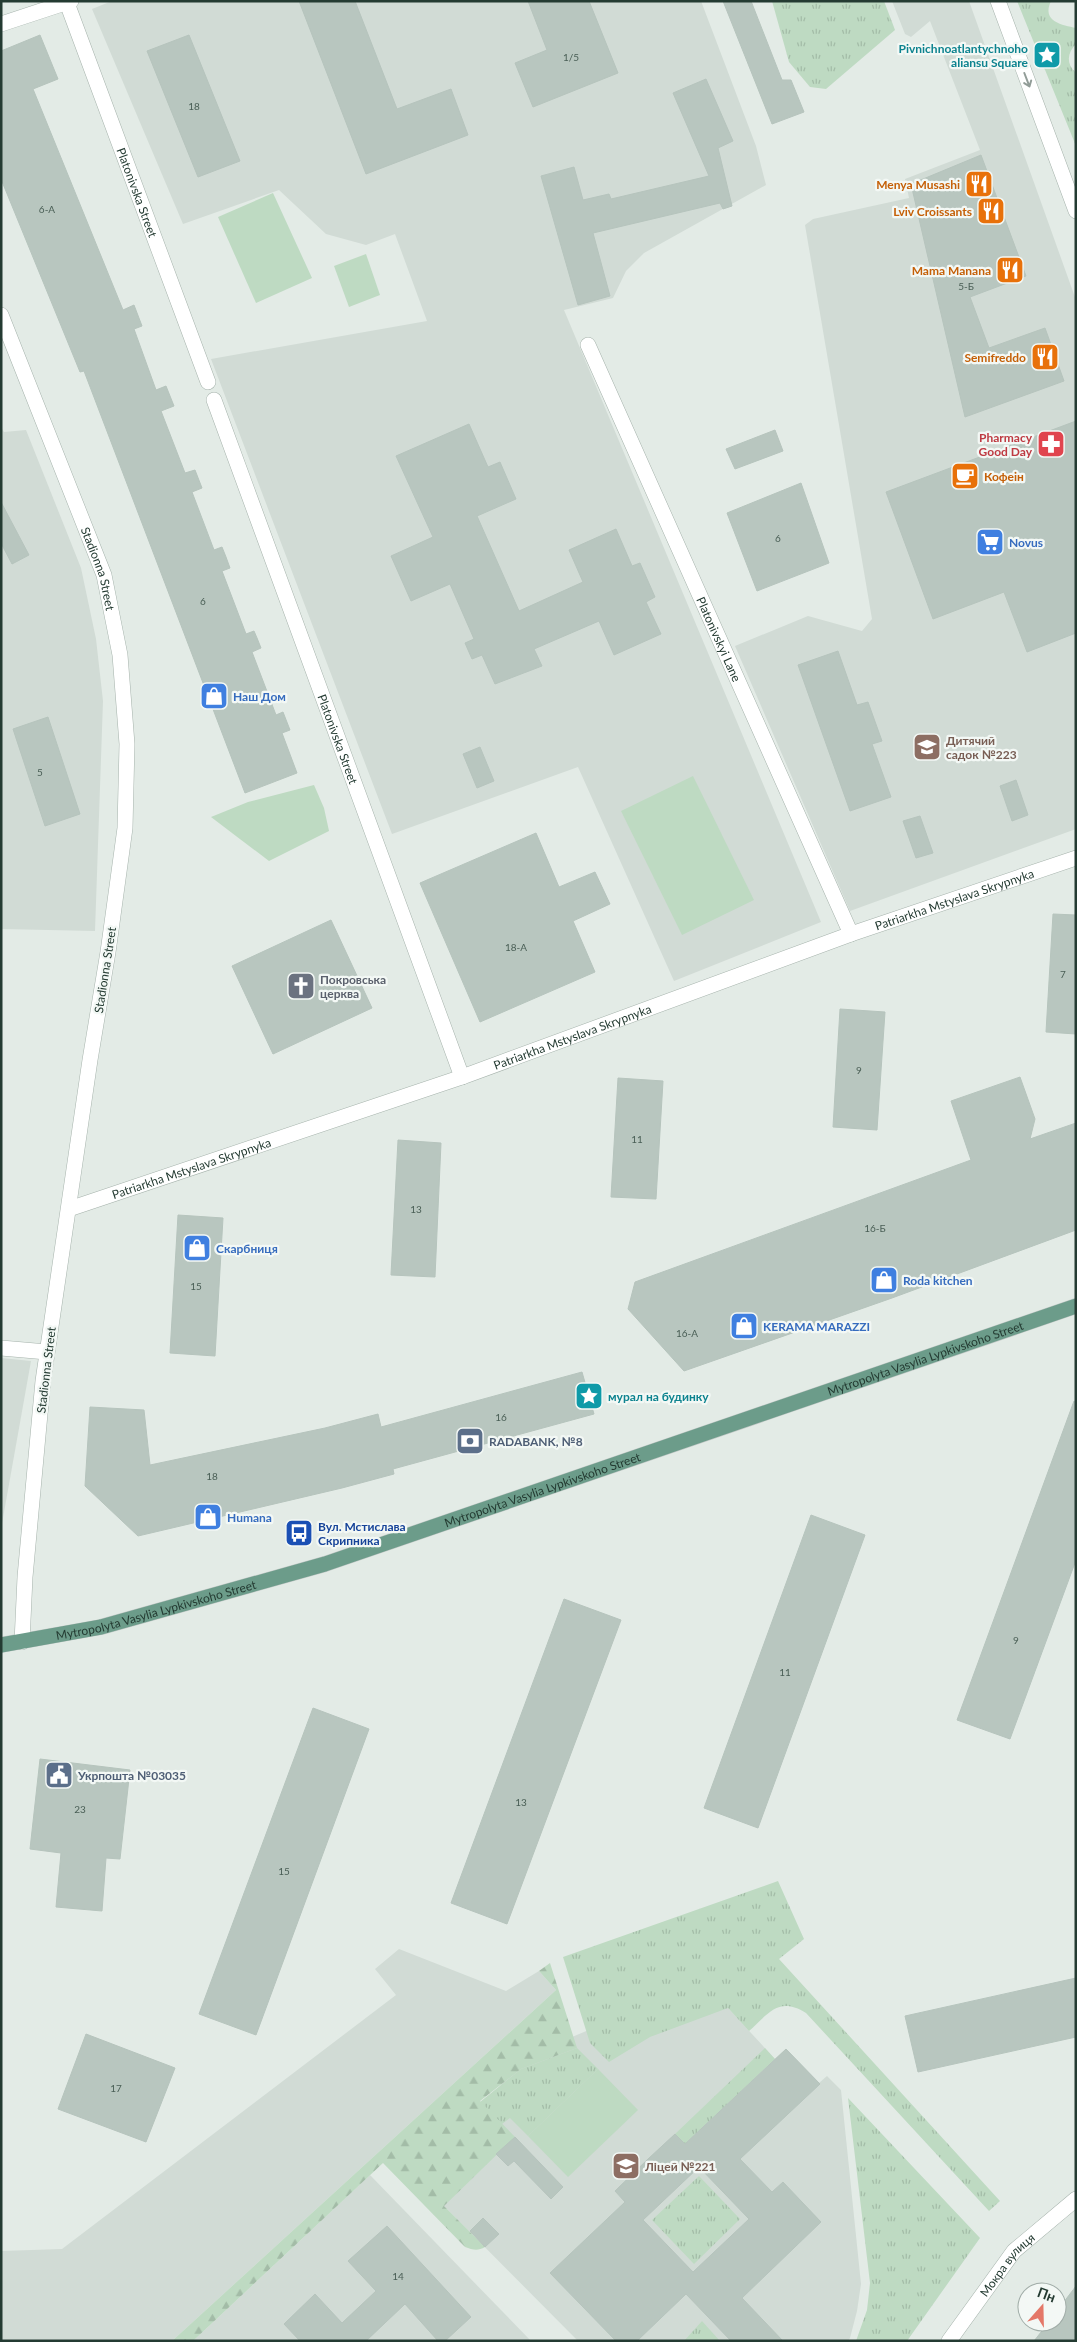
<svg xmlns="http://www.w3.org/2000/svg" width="1077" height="2342" viewBox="0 0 1077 2342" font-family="Lato,sans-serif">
<defs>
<pattern id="grass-tufts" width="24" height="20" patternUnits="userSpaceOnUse" patternTransform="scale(1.25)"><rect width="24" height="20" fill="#bedac2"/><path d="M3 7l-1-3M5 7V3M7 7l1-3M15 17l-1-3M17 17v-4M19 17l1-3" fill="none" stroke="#a3bca7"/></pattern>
<pattern id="forest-firs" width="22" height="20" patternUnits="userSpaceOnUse" patternTransform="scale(1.25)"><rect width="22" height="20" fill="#bedac2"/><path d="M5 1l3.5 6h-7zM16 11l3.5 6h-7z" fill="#a3bca7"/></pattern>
</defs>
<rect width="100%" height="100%" fill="#e3ebe6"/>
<g fill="#d1dbd5">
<path d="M 112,1 L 701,1 L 756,146 L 766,185 L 644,253 L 626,271 L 613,298 L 564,310 L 821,922 L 674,981 L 578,767 L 392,834 L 211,359 L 427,321 L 395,234 L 366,245 L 326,234 L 279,190 L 183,224 L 92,9 Z"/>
<path d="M 892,1 L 969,1 L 1076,300 L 1076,829 L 850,911 L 735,646 L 808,616 L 862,631 L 872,619 L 805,225 L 813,219 L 909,198 L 905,179 L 980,150 L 930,21 L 911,37 L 905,34 Z"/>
<path d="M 1,427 L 4,432 L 26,430 L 81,568 L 96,639 L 103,701 L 95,931 L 1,929 Z"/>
<path d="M 1,1358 L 31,1361 L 1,1529 Z"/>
<path d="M 399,1949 L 506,1991 L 539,1971 L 556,1990 L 172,2341 L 1,2341 L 1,2251 L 62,2249 L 396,1995 L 375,1969 Z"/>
<path d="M 728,2008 L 775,2059 L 786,2049 L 819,2083 L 827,2076 L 841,2090 L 861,2284 L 857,2311 L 850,2338 L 848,2341 L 578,2341 L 444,2206 L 511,2063 L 638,2009 Z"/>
<path d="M 370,2175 L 531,2341 L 193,2341 Z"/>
</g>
<g fill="url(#grass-tufts)">
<path d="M 772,1 L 884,1 L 895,30 L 826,89 L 810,87 L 789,62 Z"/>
<path d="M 1017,1 L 1051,1 C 1041,22 1063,25 1076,28 L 1076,44 C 1067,53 1066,64 1076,73 L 1076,146 Z"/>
<path d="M 778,1881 L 804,1939 L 779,1959 L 1000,2201 L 989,2211 L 806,2013 C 779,1996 769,2013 749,2031 L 728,2008 L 650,2037 L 609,2062 L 590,2043 L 563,1957 Z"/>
<path d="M 577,2048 L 598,2069 L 528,2136 L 510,2118 L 502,2124 L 480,2102 L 521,2069 Z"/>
<path d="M 765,2048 L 775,2059 L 685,2144 L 675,2134 Z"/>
<path d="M 848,2098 L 980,2238 L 907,2341 L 856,2341 L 867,2310 L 870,2283 Z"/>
<path d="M 699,2176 L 740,2219 L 694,2264 L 652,2220 Z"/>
<path d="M 702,2321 L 720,2341 L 684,2341 Z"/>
</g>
<path fill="url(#forest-firs)" d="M 550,1963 L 577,2048 L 521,2069 L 480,2101 L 515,2137 L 444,2206 L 485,2247 C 478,2251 473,2250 465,2247 L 383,2163 L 193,2341 L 172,2341 L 556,1990 L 539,1971 Z"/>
<g fill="#bedac2">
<path d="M 273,193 L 312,278 L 256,303 L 218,217 Z"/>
<path d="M 366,254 L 380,295 L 349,307 L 334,266 Z"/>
<path d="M 693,776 L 754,900 L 682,935 L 621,811 Z"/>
<path d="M 314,785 L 324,808 L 329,831 L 269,861 L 211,817 L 248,802 Z"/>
<path d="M 598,2069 L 638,2110 L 568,2177 L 528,2136 Z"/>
</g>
<g fill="#b8c6bf" stroke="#b6c4bd" fill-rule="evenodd">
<path d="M 299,1 L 355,1 L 397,109 L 451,89 L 468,135 L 366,174 Z"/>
<path d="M 528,1 L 589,1 L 618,73 L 533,107 L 515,63 L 547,50 Z"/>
<path d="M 723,1 L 751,1 L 782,80 L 791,80 L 804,112 L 772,124 Z"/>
<path d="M 40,35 L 58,79 L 33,89 L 123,310 L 134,305 L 142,326 L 134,329 L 156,390 L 166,386 L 174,406 L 161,411 L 185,473 L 195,470 L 202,488 L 192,492 L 214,550 L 222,547 L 226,557 L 230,568 L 222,571 L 246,634 L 254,631 L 257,638 L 261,648 L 252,652 L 276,715 L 283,712 L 290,730 L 282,733 L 297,773 L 245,793 L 84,371 L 80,372 L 1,179 L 1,51 Z"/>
<path d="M 189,35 L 240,161 L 198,177 L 147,51 Z"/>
<path d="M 706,79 L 733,141 L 718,148 L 732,206 L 723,209 L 720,203 L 593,233 L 610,296 L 578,305 L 541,176 L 574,167 L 583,200 L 609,194 L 611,199 L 709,176 L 673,93 Z"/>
<path d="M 981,155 L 1026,276 L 970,297 L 989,348 L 1045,328 L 1064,381 L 965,417 L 911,184 Z"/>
<path d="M 1076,421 L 1076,633 L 1027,652 L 1004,592 L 933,619 L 886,492 Z"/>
<path d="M 469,424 L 488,467 L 500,462 L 516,499 L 477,516 L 519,611 L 583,582 L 569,550 L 616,529 L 632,566 L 640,563 L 655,597 L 646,602 L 661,634 L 614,655 L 599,621 L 534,649 L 542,666 L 495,684 L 482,655 L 472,659 L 465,643 L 474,639 L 450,584 L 411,601 L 391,556 L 433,537 L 396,456 Z"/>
<path d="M 775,430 L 783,451 L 735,469 L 726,449 Z"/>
<path d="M 801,483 L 829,563 L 757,591 L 727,513 Z"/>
<path d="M 1,502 L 29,555 L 12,564 L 1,543 Z"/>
<path d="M 838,651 L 857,705 L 868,702 L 882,741 L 872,744 L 891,797 L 850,811 L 798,665 Z"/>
<path d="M 48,717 L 80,814 L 45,826 L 13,729 Z"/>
<path d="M 480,747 L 494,781 L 477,788 L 463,754 Z"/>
<path d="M 1016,780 L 1028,815 L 1012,821 L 1000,786 Z"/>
<path d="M 920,816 L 933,853 L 916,858 L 903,821 Z"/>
<path d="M 536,833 L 559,887 L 595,872 L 610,904 L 573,921 L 595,972 L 480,1022 L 420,883 Z"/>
<path d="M 1053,914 L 1076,915 L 1076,1034 L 1046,1032 Z"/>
<path d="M 331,920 L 372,1008 L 273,1054 L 232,966 Z"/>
<path d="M 840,1009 L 885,1012 L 877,1130 L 833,1127 Z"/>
<path d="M 1020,1077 L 1035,1119 L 1030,1139 L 1076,1123 L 1076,1230 L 892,1298 L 684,1371 L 628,1309 L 635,1282 L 971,1160 L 951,1101 Z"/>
<path d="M 618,1078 L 663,1081 L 656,1199 L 611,1197 Z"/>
<path d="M 398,1140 L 441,1143 L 435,1277 L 391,1275 Z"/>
<path d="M 178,1215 L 223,1218 L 215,1356 L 170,1353 Z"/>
<path d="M 582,1372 L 594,1414 L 393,1469 L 394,1474 L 342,1488 L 138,1536 L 85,1486 L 90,1407 L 144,1410 L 150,1465 L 325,1428 L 378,1414 L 381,1427 Z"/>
<path d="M 1074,1401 L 1076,1402 L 1076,1560 L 1010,1739 L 957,1720 Z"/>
<path d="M 811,1515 L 865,1535 L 758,1828 L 704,1808 Z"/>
<path d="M 564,1599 L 621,1620 L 507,1924 L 451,1903 Z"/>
<path d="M 313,1708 L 369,1729 L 256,2035 L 199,2014 Z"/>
<path d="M 40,1759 L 130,1770 L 120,1859 L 106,1858 L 102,1911 L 56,1907 L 61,1853 L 30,1849 Z"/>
<path d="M 1076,1978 L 1076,2037 L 918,2072 L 905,2016 Z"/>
<path d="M 86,2034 L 175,2068 L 146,2142 L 58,2109 Z"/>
<path d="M 786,2049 L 820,2084 L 740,2159 L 772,2192 L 783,2182 L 821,2222 L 742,2298 L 783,2341 L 731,2341 L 686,2294 L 637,2341 L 616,2341 L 550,2273 L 625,2202 L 615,2191 L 648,2159 L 675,2134 L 685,2144 ZM 699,2167 L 749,2219 L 693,2272 L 643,2220 Z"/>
<path d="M 515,2137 L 563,2187 L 551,2199 L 514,2161 L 508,2166 L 496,2154 Z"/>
<path d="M 483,2218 L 499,2234 L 485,2247 L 470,2231 Z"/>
<path d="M 387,2226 L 471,2317 L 445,2341 L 438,2341 L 405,2304 L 366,2341 L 300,2341 L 284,2324 L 315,2294 L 342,2323 L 376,2291 L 348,2261 Z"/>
<path d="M 1076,2286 L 1076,2341 L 1034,2341 L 1049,2322 L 1057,2322 L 1057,2311 Z"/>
</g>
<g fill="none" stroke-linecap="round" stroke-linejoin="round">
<defs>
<g id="minor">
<path d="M 998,1 L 1076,211"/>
<path id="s1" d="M 67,3 L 208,382"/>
<path d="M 1,24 L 71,1"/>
<path id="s2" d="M 1,315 L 104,575 L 120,655 L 127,744 L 125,828 L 108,952 L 90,1060 L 43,1381 L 25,1577 L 22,1642"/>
<path id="s3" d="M 588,345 L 851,934"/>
<path id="s4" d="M 214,400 L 462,1077"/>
<path id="s5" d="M 69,1209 L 462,1077 L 851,934 L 1076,858"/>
<path d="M 1,1348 L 47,1352"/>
<path id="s6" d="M 949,2341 L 1014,2251 L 1076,2199"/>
</g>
<g id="major">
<path id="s7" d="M 1,1645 L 101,1627 L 325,1564 L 1076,1306"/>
</g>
</defs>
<use href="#minor" stroke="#a6b3ac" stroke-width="16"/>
<use href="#major" stroke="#c2c8c6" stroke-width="16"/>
<use href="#minor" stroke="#fff" stroke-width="15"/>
<use href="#major" stroke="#6c9c8a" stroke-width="15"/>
</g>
<defs><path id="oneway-shaft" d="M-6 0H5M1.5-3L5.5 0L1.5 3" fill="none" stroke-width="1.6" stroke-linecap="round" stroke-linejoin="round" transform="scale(1.25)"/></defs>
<use stroke="#929d98" href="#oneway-shaft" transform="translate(1027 80) rotate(69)"/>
<defs>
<symbol id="sight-square" viewBox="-11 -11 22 22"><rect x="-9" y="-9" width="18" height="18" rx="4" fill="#0f9aa8" stroke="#f3f8f5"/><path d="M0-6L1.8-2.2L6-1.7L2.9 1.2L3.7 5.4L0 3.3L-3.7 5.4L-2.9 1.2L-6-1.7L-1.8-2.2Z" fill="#fff"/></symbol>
<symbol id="restaurant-square" viewBox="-11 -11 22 22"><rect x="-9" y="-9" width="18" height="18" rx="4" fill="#e8710a" stroke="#f3f8f5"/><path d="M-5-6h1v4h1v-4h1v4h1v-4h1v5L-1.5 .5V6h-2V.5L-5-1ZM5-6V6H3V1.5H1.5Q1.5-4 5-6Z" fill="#fff"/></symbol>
<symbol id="pharmacy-square" viewBox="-11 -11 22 22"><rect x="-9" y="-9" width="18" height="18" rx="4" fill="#e0444e" stroke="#f3f8f5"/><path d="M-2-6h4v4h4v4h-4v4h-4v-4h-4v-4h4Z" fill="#fff"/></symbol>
<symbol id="cafe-square" viewBox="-11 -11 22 22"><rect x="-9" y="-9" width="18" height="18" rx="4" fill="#e8710a" stroke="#f3f8f5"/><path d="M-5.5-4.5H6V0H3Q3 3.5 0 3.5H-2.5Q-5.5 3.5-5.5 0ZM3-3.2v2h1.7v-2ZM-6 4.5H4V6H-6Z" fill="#fff"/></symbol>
<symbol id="supermarket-square" viewBox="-11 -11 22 22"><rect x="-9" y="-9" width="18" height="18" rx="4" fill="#3f7fe0" stroke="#f3f8f5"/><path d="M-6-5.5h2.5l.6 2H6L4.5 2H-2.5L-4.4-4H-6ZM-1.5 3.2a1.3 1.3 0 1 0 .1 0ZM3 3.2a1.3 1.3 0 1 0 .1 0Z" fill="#fff"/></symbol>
<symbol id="shop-square" viewBox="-11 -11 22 22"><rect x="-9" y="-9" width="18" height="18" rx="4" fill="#3f7fe0" stroke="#f3f8f5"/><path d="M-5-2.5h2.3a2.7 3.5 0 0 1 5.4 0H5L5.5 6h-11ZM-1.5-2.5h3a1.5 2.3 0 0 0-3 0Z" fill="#fff"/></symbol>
<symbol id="school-square" viewBox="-11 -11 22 22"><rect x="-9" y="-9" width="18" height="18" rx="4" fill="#8d6e63" stroke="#f3f8f5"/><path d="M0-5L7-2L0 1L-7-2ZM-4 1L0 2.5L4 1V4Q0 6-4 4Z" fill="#fff"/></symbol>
<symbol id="church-square" viewBox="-11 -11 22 22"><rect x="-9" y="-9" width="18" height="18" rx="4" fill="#6b7280" stroke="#f3f8f5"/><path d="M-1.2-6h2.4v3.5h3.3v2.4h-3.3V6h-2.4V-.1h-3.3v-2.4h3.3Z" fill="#fff"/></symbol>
<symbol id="bank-square" viewBox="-11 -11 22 22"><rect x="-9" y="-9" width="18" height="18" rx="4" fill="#5c6f8a" stroke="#f3f8f5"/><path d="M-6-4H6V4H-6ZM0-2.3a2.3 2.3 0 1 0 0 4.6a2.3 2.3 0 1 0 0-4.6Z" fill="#fff"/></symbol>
<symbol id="bus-square" viewBox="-11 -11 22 22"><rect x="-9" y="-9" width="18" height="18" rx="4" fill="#1a4fb4" stroke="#f3f8f5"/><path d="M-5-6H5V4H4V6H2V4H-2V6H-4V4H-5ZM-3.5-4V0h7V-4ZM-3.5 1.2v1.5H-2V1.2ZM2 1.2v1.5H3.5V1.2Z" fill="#fff"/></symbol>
<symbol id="civic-square" viewBox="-11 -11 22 22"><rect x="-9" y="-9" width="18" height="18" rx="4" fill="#5c6f8a" stroke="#f3f8f5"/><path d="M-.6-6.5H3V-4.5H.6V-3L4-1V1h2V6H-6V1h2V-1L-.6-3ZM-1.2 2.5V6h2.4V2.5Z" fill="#fff"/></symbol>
</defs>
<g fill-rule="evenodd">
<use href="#sight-square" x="1031" y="39" width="32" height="32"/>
<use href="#restaurant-square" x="963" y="168" width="32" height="32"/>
<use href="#restaurant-square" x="975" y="195" width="32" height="32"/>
<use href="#restaurant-square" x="994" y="254" width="32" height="32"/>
<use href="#restaurant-square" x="1029" y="341" width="32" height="32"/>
<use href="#pharmacy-square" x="1035" y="428" width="32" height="32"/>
<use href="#cafe-square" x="949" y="460" width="32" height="32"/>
<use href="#supermarket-square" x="974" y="526" width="32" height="32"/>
<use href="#shop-square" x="198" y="680" width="32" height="32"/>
<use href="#school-square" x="911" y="731" width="32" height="32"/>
<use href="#church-square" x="285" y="970" width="32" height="32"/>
<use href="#shop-square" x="181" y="1232" width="32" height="32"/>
<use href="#shop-square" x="868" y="1264" width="32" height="32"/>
<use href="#shop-square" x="728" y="1310" width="32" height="32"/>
<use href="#sight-square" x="573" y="1380" width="32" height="32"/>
<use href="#bank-square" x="454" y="1425" width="32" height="32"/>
<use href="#shop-square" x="192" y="1501" width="32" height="32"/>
<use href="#bus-square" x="283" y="1517" width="32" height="32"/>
<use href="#civic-square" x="43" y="1759" width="32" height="32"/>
<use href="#school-square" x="610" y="2150" width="32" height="32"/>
</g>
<g text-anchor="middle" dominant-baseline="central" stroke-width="4.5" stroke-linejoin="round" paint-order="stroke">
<g font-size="10" fill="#495e55">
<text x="571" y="57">1/5</text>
<text x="194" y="106">18</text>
<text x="47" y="209">6-А</text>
<text x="966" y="286">5-Б</text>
<text x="778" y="538">6</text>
<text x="203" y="601">6</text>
<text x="40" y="772">5</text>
<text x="516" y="947">18-А</text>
<text x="1063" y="974">7</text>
<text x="859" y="1070">9</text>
<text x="637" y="1139">11</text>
<text x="416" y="1209">13</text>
<text x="875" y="1228">16-Б</text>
<text x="196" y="1286">15</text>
<text x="687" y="1333">16-А</text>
<text x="501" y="1417">16</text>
<text x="212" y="1476">18</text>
<text x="1016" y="1640">9</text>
<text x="785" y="1672">11</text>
<text x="521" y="1802">13</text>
<text x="80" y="1809">23</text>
<text x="284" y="1871">15</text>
<text x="116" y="2088">17</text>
<text x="398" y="2276">14</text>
</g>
<g font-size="12" font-weight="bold" fill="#0d838f" stroke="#f3f8f5" text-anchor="end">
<text x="1028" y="48">Pivnichnoatlantychnoho<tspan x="1028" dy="14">aliansu Square</tspan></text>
<text x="608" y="1396" text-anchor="start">мурал на будинку</text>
</g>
<g font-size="12" font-weight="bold" fill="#c56008" stroke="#f3f8f5" text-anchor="end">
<text x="960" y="184">Menya Musashi</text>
<text x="972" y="211">Lviv Croissants</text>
<text x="991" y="270">Mama Manana</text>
<text x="1026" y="357">Semifreddo</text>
<text x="984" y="476" text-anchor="start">Кофеiн</text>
</g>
<g font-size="12" fill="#243b32" stroke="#f3f8f5">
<text stroke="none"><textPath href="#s1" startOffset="202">Platonivska Street</textPath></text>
<text stroke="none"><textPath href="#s2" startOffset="272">Stadionna Street</textPath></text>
<text stroke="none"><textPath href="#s3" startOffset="322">Platonivskyi Lane</textPath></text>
<text stroke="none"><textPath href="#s4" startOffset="361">Platonivska Street</textPath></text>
<text stroke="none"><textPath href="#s5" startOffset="938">Patriarkha Mstyslava Skrypnyka</textPath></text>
<text transform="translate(105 970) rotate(-81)">Stadionna Street</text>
<text stroke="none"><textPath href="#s5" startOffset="532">Patriarkha Mstyslava Skrypnyka</textPath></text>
<text stroke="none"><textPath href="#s5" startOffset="129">Patriarkha Mstyslava Skrypnyka</textPath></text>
<text stroke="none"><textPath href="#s7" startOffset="969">Mytropolyta Vasylia Lypkivskoho Street</textPath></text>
<text transform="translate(46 1370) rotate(-83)">Stadionna Street</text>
<text stroke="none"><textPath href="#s7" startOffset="564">Mytropolyta Vasylia Lypkivskoho Street</textPath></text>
<text stroke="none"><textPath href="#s7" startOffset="159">Mytropolyta Vasylia Lypkivskoho Street</textPath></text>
<text stroke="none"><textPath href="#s6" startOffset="96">Мокра вулиця</textPath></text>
</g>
<g font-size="12" font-weight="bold" fill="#be3a42" stroke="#f3f8f5" text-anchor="end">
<text x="1032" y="437">Pharmacy<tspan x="1032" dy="14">Good Day</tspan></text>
</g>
<g font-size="12" font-weight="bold" fill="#366cbe" stroke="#f3f8f5" text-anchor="start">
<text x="1009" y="542">Novus</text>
<text x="233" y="696">Наш Дом</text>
<text x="216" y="1248">Скарбниця</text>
<text x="903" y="1280">Roda kitchen</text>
<text x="763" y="1326">KERAMA MARAZZI</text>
<text x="227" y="1517">Humana</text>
</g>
<g font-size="12" font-weight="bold" fill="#785e54" stroke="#f3f8f5" text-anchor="start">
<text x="946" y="740">Дитячий<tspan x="946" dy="14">садок №223</tspan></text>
<text x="645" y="2166">Ліцей №221</text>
</g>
<g font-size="12" font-weight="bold" fill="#5b616d" stroke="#f3f8f5" text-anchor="start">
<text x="320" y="979">Покровська<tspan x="320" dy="14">церква</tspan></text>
</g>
<g font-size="12" font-weight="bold" fill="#4e5e75" stroke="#f3f8f5" text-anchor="start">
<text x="489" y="1441">RADABANK, №8</text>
<text x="78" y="1775">Укрпошта №03035</text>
</g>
<g font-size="12" font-weight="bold" fill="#164399" stroke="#f3f8f5" text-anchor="start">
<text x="318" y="1526">Вул. Мстислава<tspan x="318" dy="14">Скрипника</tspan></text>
</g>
</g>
<rect width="1077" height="2342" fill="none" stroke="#243b32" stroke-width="5"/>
<g transform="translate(1042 2307) rotate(20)"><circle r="24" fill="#f3f8f5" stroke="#a0aca7"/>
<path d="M0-4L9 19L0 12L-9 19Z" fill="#e47868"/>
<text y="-8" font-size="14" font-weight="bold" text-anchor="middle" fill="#243b32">Пн</text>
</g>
</svg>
